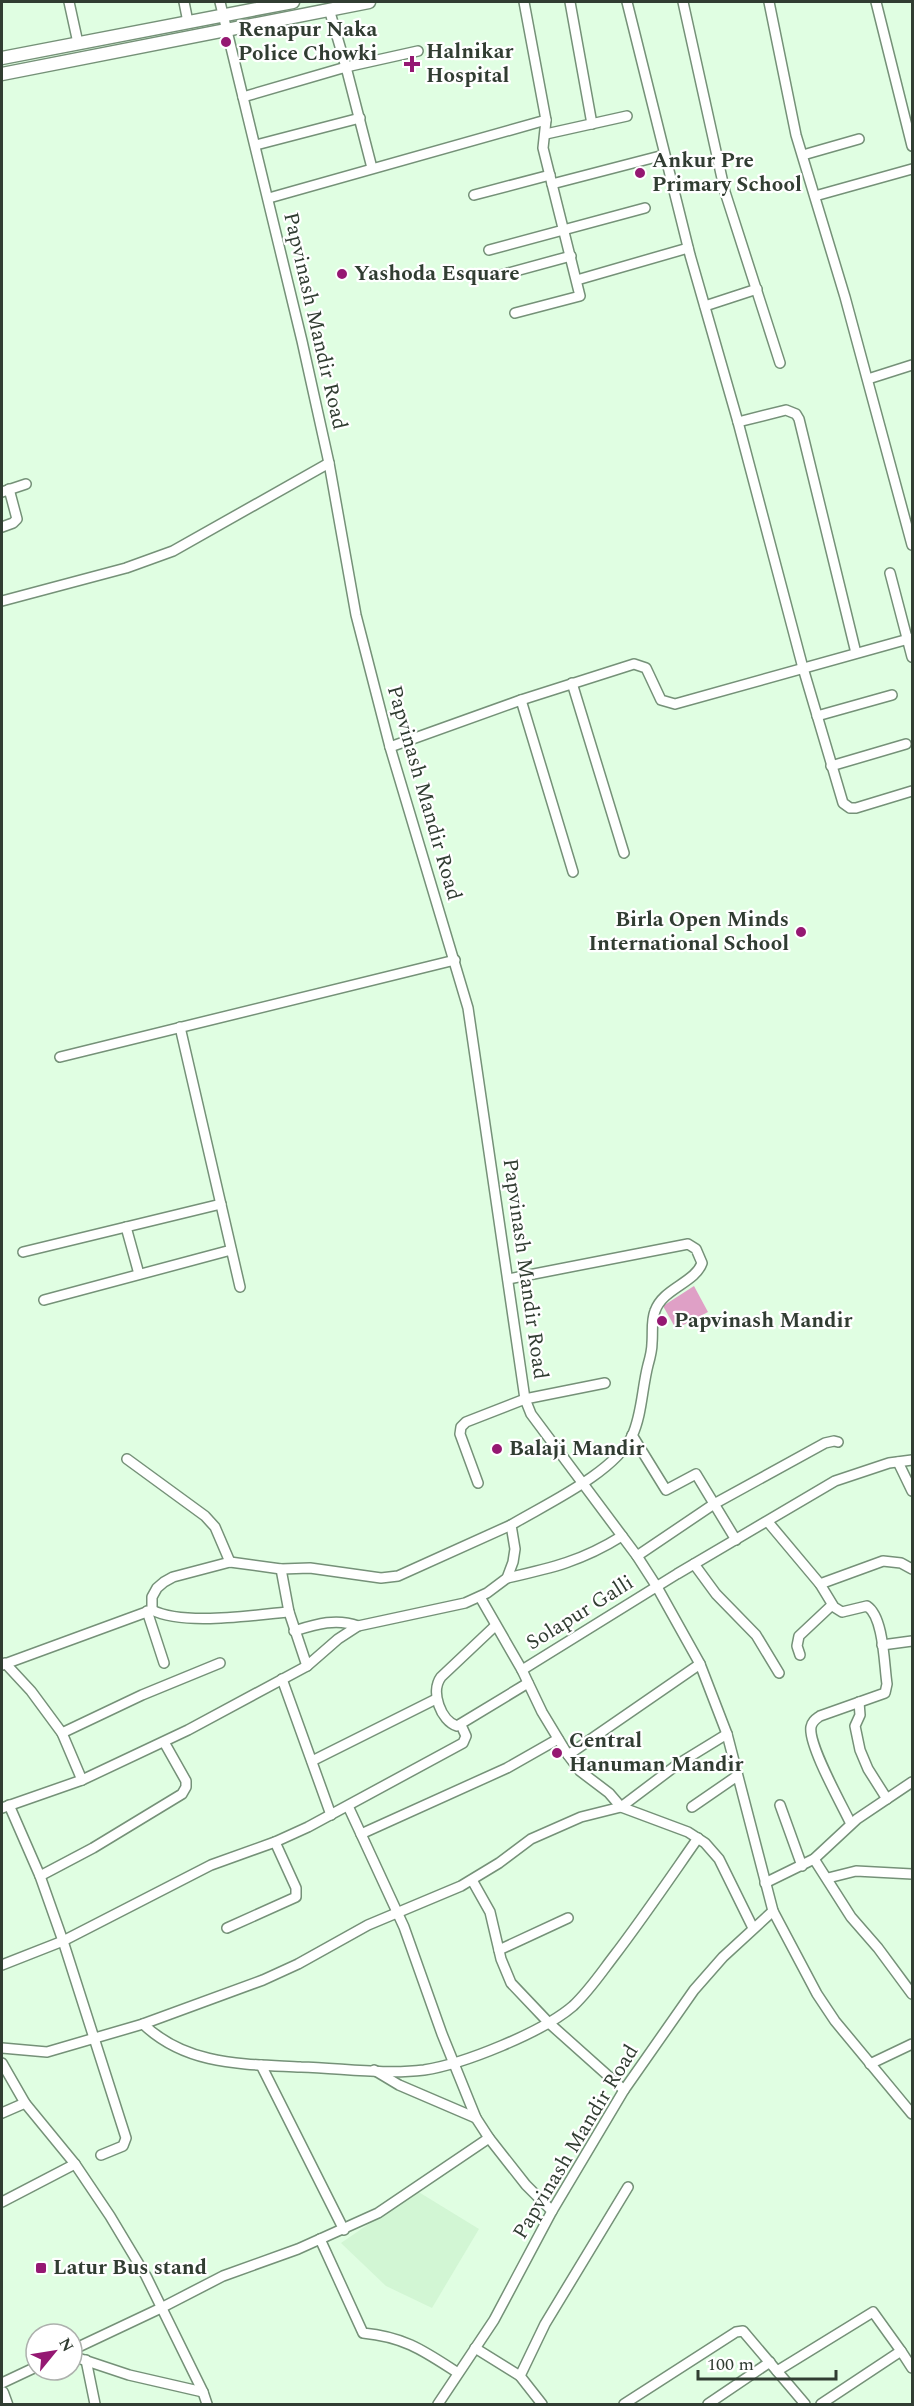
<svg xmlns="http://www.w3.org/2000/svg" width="914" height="2406" viewBox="0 0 914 2406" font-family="Spectral,serif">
<rect width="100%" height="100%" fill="#e0fee2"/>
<path fill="#d2f6d4" d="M 417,2191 L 479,2229 L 432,2308 L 386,2286 L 341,2243 Z"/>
<path fill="#dfa0c6" d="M 694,1286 L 708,1312 L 676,1329 L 663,1306 Z"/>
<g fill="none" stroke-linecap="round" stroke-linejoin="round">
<defs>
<g id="minor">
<path d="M 69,2 L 78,43"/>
<path d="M 184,2 L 188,22"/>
<path d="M 220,2 L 302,341 L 329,463 L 356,615 L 390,747 L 468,1008 L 525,1399 L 531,1414 L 637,1556 L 657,1587 L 700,1664 L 727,1734 L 773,1911 L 817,1994 L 835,2021 L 912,2114"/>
<path d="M 570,2 L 592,124"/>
<path d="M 627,2 L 690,255 L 738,422 L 803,668 L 843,803 L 850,808 L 856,808 L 912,791"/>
<path d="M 683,2 L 725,192 L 780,363"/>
<path d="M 769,2 L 796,135 L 845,297 L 912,545"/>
<path d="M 876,2 L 912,146"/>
<path d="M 329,9 L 346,67 L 418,51"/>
<path d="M 243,97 L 346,67 L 372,168"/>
<path d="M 546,134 L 627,116"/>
<path d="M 256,145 L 360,118"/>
<path d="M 803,155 L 859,139"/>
<path d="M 552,184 L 664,155"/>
<path d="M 474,195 L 550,175"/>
<path d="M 815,196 L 912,169"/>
<path d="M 269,198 L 546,120"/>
<path d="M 489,250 L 645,208"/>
<path d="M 501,275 L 571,256"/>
<path d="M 577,280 L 688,248"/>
<path d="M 705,306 L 757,289"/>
<path d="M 515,313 L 580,296 L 543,148 L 546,120 L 524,2"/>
<path d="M 868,379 L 912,365"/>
<path d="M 738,422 L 786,410 L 796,414 L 799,419 L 856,653"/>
<path d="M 2,492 L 26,484"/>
<path d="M 2,527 L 13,523 L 17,519 L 9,489"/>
<path d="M 890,573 L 912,657"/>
<path d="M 2,601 L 126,568 L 173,551 L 329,463"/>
<path d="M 572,683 L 624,853"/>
<path d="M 521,700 L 573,872"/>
<path d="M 817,716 L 892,695"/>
<path d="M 390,747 L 521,700 L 634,664 L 646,668 L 661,700 L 675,704 L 912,638"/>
<path d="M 831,766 L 906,744"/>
<path d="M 180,1027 L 240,1287"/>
<path d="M 60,1057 L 455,960"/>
<path d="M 126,1227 L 139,1274"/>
<path d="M 23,1252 L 221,1204"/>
<path d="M 44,1300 L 231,1250"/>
<path d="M 632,1435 L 666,1490 L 696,1474 L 736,1540"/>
<path d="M 127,1459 L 205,1516 L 215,1527 L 230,1562"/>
<path d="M 898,1462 L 912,1491"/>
<path d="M 478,1483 L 460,1434 L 461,1427 L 466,1422 L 525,1399 L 605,1383"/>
<path d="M 768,1522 L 820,1584 L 834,1607 L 842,1612 L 867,1606 C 884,1617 884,1665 887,1684 L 885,1693 L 820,1716 C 816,1719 812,1721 811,1727 C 808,1745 842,1805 851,1824"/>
<path d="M 637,1556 L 714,1504 L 825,1443 L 834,1441 L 838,1442"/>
<path d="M 694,1564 L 716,1594 L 756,1635 L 779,1673"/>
<path d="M 281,1569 L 289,1612"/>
<path d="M 507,1578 C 552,1568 582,1561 622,1536"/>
<path d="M 820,1584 L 883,1561 L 901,1563 L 912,1569"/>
<path d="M 480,1597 L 522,1670 L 542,1712 L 568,1755 L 700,1664"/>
<path d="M 152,1610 C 184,1626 252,1615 289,1612 L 307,1666"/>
<path d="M 147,1611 L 164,1663"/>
<path d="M 495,1626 L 441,1677 C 430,1692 441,1721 457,1726 L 528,1683"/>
<path d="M 294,1631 C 317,1624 336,1618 358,1626"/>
<path d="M 882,1645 L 912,1641"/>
<path d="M 800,1655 L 797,1646 L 799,1636 L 832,1605"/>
<path d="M 5,1663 L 31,1691 L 62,1733 L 82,1780"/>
<path d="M 2,1665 L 152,1610 L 152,1597 L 157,1588 L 164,1582 L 173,1577 L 230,1562 L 281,1569 L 310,1568 L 381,1578 L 398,1576 L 511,1525"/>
<path d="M 522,1670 L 677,1574 L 835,1481 L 889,1463 L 912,1460"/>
<path d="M 282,1679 L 331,1815"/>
<path d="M 859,1702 L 860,1715 L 855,1726 L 860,1750 L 868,1769 L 887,1799"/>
<path d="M 62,1733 L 142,1695 L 220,1663"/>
<path d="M 568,1755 L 580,1771 L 609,1793 L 621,1807 L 688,1832 L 705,1843 L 719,1859 L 753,1928"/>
<path d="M 312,1761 L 436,1699"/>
<path d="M 9,1805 L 40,1876 L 63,1941 L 126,2138 L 123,2146 L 101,2155"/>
<path d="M 780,1805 L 802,1866"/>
<path d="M 348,1806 L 361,1834"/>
<path d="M 692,1807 L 737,1776"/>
<path d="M 2,1808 L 82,1780 L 188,1730 L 307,1666 L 338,1639 L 358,1626 L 465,1603 L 487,1593 L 507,1578 L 513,1562 L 515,1549 L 511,1525 C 546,1504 614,1473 632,1436 C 642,1415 642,1388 648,1365 C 650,1358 652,1350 652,1343 C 653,1332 651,1321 655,1311 C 663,1288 695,1283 702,1263 L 696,1249 L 688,1244 L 508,1279"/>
<path d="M 814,1859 L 851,1917 L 878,1948 L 912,1994"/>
<path d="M 40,1876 L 93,1848 L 182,1794 L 186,1787 L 186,1781 L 164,1742"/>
<path d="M 828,1878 L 856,1871 L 912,1874"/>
<path d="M 472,1880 L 490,1912 L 501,1959 L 511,1983 L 549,2023 L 624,2090"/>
<path d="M 765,1883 L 814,1859 L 857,1819 L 912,1782"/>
<path d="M 227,1928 L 296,1897 L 296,1888 L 275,1842"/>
<path d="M 499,1950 L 568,1918"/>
<path d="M 2,1965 L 63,1941 L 211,1865 L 275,1842 L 308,1827 L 463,1743 L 466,1736 L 461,1725"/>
<path d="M 143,2024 L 263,1980 L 298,1964 L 368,1925 L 461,1886 L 499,1863 L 531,1839 L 581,1817 L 621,1807 L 678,1764 L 727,1734"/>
<path d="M 2,2048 L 47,2052 L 143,2024 C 187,2066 243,2064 301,2067 C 341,2068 384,2075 424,2070 C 464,2064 543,2032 573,2006 C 589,1991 601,1973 614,1956 C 643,1918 670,1878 698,1838"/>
<path d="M 2,2063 L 25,2103 L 75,2164 L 110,2216 L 146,2276 L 203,2392 L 207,2404"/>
<path d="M 870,2064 L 912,2044"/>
<path d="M 261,2065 L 344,2230"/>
<path d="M 374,2070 L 399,2085 L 476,2118"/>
<path d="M 2,2113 L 25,2103"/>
<path d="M 2,2202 L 75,2164"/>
<path d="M 552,2211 L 526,2185 L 489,2138 L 476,2118 L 442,2034 L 404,1927 L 361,1834 L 507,1768 L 558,1739"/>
<path d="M 320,2239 L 363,2333 C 405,2337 424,2351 458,2373"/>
<path d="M 475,2348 L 520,2376 L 542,2404"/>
<path d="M 72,2350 L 161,2308 L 223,2276 L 298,2249 L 378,2213 L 489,2138"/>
<path d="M 72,2356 L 129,2375 L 203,2392"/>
<path d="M 86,2360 L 95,2404"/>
<path d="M 777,2371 L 873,2312 L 901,2351"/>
<path d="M 520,2376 L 545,2324 L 628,2187"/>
<path d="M 2,2383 L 36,2367"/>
<path d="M 438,2404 L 494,2320 L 552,2211 L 624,2090 L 694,1990 L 723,1957 L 773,1911"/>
<path d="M 624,2404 L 736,2332 L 743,2331 L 805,2404"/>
<path d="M 708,2404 L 770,2362"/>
<path d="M 821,2404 L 901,2351 L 912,2368"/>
</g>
<g id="major">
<path d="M 2,58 L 293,2"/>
<path d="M 2,74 L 369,2"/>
<path d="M 2,2393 L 6,2404"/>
</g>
</defs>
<use href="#minor" stroke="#759178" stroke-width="12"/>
<use href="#major" stroke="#759178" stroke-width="15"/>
<use href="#minor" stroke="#fff" stroke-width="9"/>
<use href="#major" stroke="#fff" stroke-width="12"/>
</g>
<g fill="#951872" stroke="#fff" stroke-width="2">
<circle cx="226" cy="42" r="6"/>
<path d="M409 55h6v6h6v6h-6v6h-6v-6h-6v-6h6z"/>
<circle cx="640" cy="173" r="6"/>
<circle cx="342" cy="274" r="6"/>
<circle cx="801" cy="932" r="6"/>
<circle cx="662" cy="1321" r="6"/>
<circle cx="497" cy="1449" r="6"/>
<circle cx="557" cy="1753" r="6"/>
<rect x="35" y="2262" width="12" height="12" rx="3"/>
</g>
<g text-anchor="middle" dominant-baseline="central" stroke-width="4.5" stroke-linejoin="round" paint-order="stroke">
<g font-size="21" font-weight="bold" fill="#313d32" stroke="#fff" text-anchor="start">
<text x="238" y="30">Renapur Naka<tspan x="238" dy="24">Police Chowki</tspan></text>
<text x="426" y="52">Halnikar<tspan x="426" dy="24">Hospital</tspan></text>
<text x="652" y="161">Ankur Pre<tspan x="652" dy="24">Primary School</tspan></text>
<text x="354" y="274">Yashoda Esquare</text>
<text x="789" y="920" text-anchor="end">Birla Open Minds<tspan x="789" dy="24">International School</tspan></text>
<text x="674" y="1321">Papvinash Mandir</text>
<text x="509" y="1449">Balaji Mandir</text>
<text x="569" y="1741">Central<tspan x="569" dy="24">Hanuman Mandir</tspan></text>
<text x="53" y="2268">Latur Bus stand</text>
</g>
<g font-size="21" fill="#313d32" stroke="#fff">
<text transform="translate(315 321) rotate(77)">Papvinash Mandir Road</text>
<text transform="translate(424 793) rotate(74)">Papvinash Mandir Road</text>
<text transform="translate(525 1269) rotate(82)">Papvinash Mandir Road</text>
<text transform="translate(580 1613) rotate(-32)">Solapur Galli</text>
<text transform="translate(576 2142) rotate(-59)">Papvinash Mandir Road</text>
</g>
</g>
<rect width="914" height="2406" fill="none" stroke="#313d32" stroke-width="6"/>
<g transform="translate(54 2352) rotate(60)"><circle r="28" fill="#ffffff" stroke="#adb1ad" stroke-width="1.5"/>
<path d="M0-4.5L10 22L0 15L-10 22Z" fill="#951872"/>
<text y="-9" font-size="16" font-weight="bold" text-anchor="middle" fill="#313d32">N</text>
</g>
<path d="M698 2370v9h138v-9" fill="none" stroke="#313d32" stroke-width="3"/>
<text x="707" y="2370" font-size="18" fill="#313d32" stroke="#ffffff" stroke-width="4.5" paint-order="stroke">100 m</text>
</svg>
